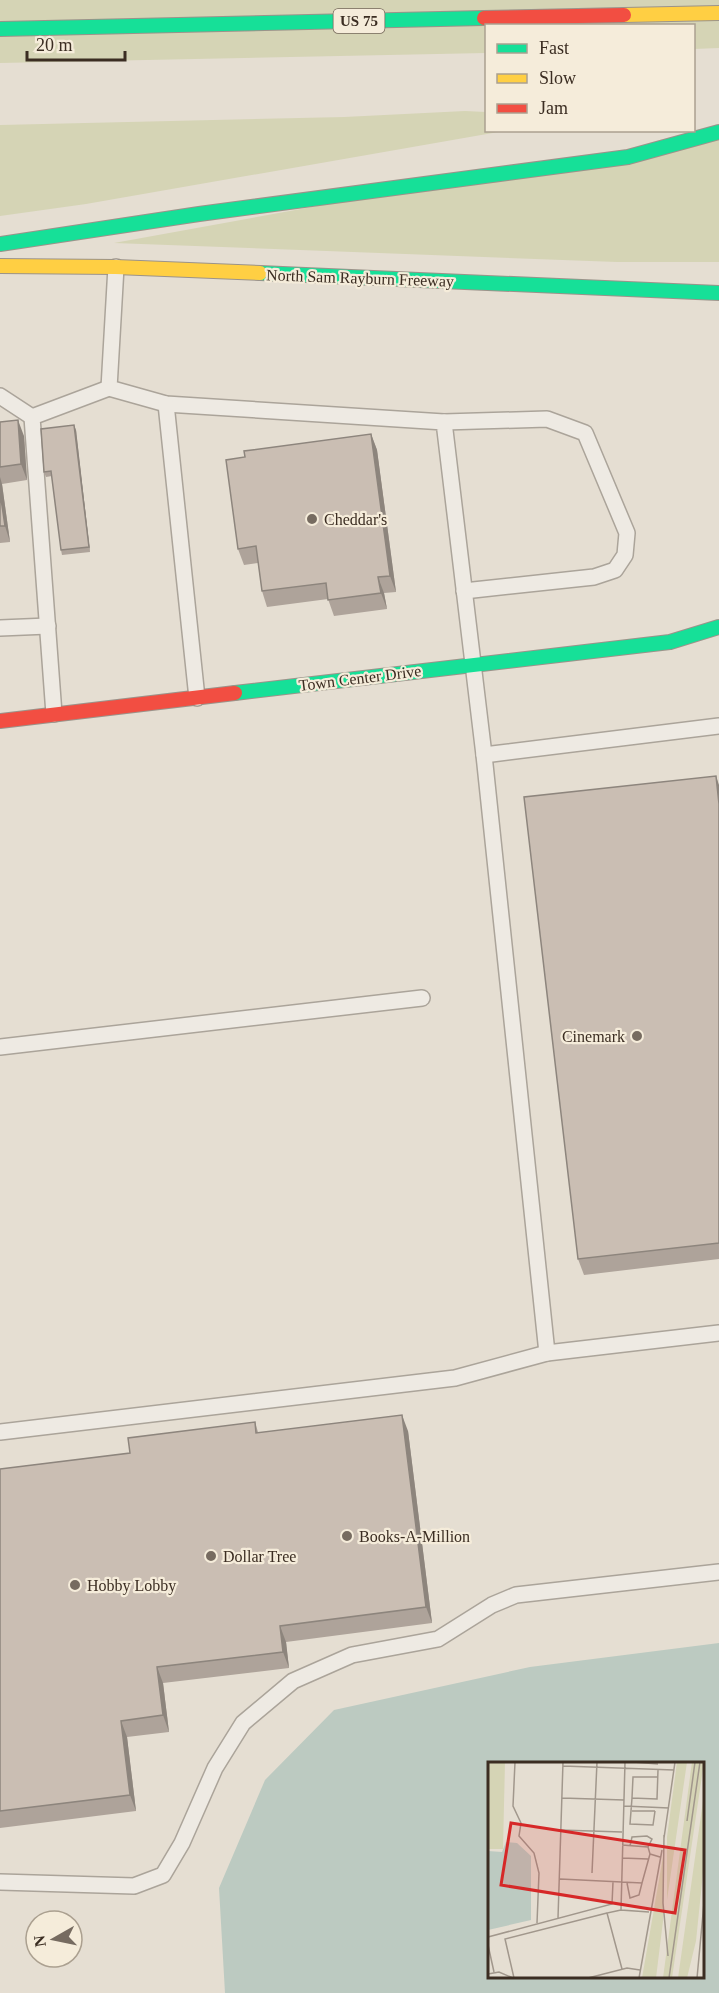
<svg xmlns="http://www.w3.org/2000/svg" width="719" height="1993" viewBox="0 0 719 1993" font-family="Georgia,serif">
<rect width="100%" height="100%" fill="#e5ded2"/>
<g fill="#d5d4b5">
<path d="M 0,0 L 719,0 L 719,48 L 694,49 L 694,26 L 486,26 L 486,53 L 0,63 Z"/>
<path d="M 465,111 L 486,112 L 486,130 L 504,131 L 86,204 L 0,216 L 0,125 L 344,117 Z"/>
<path d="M 719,133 L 719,262 L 617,262 L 114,243 Z"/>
</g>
<path fill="#bccac1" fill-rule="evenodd" d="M 719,1643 L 719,1993 L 225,1993 L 219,1888 L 265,1780 L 334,1710 L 530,1667 ZM 490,1764 L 702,1764 L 702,1976 L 490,1976 Z"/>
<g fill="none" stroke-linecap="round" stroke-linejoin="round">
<defs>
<g id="lane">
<path d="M 116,267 L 109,388 L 166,404 L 444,422 L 484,755 L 547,1353"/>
<path d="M 0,396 L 32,417"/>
<path d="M 166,404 L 197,698"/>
<path d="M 444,422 L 547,419 L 585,433 L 627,533 L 625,555 L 615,570 L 594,577 L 464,591"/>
<path d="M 0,628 L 48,626"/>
<path d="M 54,714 L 32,417 L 109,388"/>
<path d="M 484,755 L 719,726"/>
<path d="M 0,1047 L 422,998"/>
<path d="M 0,1432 L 455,1378 L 547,1353 L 719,1333"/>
<path d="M 0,1882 L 134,1886 L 163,1875 L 182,1843 L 215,1768 L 243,1723 L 293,1681 L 352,1655 L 438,1639 L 492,1605 L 516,1595 L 719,1572"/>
</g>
<g id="fast">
<path d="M 0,29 L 484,18"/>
<path d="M 0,244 L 199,214 L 628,157 L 719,132"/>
<path d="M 260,273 L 719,293"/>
<path d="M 235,693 L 670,642 L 719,627"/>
</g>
<g id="slow">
<path d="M 624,15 L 719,13"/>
<path d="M 0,266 L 116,267 L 260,273"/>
</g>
<g id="jam">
<path d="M 484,18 L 624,15"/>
<path d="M 0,721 L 235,693"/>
</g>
</defs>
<use href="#lane" stroke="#aba49a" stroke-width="18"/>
<use href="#fast" stroke="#9b938a" stroke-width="16"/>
<use href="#slow" stroke="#9b938a" stroke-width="16"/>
<use href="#jam" stroke="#9b938a" stroke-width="16"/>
<use href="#lane" stroke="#eeeae3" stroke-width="15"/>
<use href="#fast" stroke="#16e098" stroke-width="14"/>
<use href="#slow" stroke="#ffcf43" stroke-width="14"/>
<use href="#jam" stroke="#f24e42" stroke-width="14"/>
</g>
<g fill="#aea39a">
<path d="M 0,422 L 24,436 L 27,480 L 2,484 L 10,542 L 0,543 Z"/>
<path d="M 76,430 L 90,552 L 62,555 L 61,550 L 52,476 L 46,477 L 44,472 Z"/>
<path d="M 371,434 L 377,450 L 396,592 L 384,593 L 387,609 L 334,616 L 328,599 L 267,607 L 262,591 L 258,563 L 244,565 L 238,549 L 245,457 Z"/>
<path d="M 719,785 L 719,1259 L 584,1275 L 578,1259 Z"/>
<path d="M 255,1422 L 258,1432 L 408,1431 L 432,1623 L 286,1642 L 289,1668 L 163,1683 L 169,1732 L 127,1737 L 136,1811 L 0,1828 L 0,1469 L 130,1453 Z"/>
</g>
<g fill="#8d857d">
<path d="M 18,420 L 24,436 L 27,480 L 21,464 Z"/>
<path d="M 74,425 L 76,430 L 90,552 L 89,547 Z"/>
<path d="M 371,434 L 377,450 L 396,592 L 390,576 Z"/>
<path d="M 0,477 L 2,484 L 10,542 L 5,526 L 0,492 Z"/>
<path d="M 378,577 L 384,593 L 387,609 L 381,593 Z"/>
<path d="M 716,776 L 719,785 L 719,804 Z"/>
<path d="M 402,1415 L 408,1431 L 432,1623 L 426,1607 Z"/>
<path d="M 280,1626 L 286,1642 L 289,1668 L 283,1652 Z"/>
<path d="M 157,1667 L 163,1683 L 169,1732 L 163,1715 Z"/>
<path d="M 121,1721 L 127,1737 L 136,1811 L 130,1795 Z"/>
</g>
<g fill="#cabeb3" stroke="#8d857d" stroke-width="1.5">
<path d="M 18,420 L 21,464 L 0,467 L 0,422 Z"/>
<path d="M 74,425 L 89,547 L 61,550 L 51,471 L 44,472 L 41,429 Z"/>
<path d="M 371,434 L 390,576 L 378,577 L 381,593 L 328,600 L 326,583 L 262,591 L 256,546 L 238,549 L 226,460 L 245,457 L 244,451 Z"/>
<path d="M 0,492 L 5,526 L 0,526 Z"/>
<path d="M 716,776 L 719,804 L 719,1243 L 578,1259 L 524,797 Z"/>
<path d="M 402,1415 L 426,1607 L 280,1626 L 283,1652 L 157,1667 L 163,1715 L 121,1721 L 130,1795 L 0,1811 L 0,1469 L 130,1453 L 128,1438 L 255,1422 L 256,1433 Z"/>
</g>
<g fill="#766b60" stroke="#f5ecda" stroke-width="2">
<circle cx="312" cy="519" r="6"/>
<circle cx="637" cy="1036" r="6"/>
<circle cx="347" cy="1536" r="6"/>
<circle cx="211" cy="1556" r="6"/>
<circle cx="75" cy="1585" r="6"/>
</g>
<g text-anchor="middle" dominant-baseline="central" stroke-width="4.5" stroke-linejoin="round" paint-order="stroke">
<rect fill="#f5ecda" stroke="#736659" stroke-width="1.5" x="333.5" y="9" width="51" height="24" rx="4.5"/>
<g font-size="15" font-weight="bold" fill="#3b2d22">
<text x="359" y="21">US 75</text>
</g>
<g font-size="16" fill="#3b2d22" stroke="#f5ecda">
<text transform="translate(360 278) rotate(2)">North Sam Rayburn Freeway</text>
<text transform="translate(360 678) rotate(-7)">Town Center Drive</text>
</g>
<g font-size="16" fill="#3b2d22" stroke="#f5ecda" text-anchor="start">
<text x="324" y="519">Cheddar's</text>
<text x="625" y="1036" text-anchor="end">Cinemark</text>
<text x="359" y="1536">Books-A-Million</text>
<text x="223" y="1556">Dollar Tree</text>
<text x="87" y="1585">Hobby Lobby</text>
</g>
</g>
<g transform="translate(488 1762)">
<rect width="216" height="216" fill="#e5ded2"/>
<path d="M 0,0 L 17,0 L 15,87 L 0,87 ZM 189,0 L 199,0 L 179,138 L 179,75 ZM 204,0 L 216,0 L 184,216 L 175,216 ZM 216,32 L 216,101 L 208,179 L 199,216 L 190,216 ZM 175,95 L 175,159 L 168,216 L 154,216 Z" fill="#d5d4b5"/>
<path d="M 18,80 L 29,81 L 43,94 L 43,158 L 0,168 L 0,89 L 14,90 Z" fill="#bccac1"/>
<path fill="none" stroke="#a1978c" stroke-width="1.5" d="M 27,0 L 25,44 L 33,61 L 31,74 L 46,91 L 51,111 L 49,161M 137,0 L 133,148 L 161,150M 145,0 L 170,2M 75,4 L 186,8M 74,36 L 136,38M 144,36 L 145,15 L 169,15M 136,44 L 181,46M 144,49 L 167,49M 167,49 L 165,63 L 142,62 L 144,36 L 169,37 L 170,8M 199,59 L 207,0M 72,68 L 134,70M 176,73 L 175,141 L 180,194M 176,76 L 187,0M 134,83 L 160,85 L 162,92M 142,84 L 144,75 L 159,74 L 164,77 L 160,85M 134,96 L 160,97M 104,111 L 109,0M 72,117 L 154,121 L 162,92 L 172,95M 139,121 L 142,136 L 151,133 L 154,121M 133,148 L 119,151 L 134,207M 70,156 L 75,0M 0,175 L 124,142 L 125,120M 0,183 L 6,210M 0,212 L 11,210 L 25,216M 26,216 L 17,177 L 119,151M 100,216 L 139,206 L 152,208M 151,216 L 174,88M 181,216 L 212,0M 209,216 L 216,141"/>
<path fill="#d62828" fill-opacity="0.15" stroke="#d62828" stroke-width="3" d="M 23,61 L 197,88 L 187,151 L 13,123 Z"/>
<rect width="216" height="216" fill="none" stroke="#3b2d22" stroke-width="3"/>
</g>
<rect x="485" y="24" width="210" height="108" fill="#f5ecda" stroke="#aba090" stroke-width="1.5"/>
<rect x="497" y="44" width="30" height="9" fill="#16e098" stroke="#aba090" stroke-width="1.5"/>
<text x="539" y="54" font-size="18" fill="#3b2d22">Fast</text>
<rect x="497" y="74" width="30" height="9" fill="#ffcf43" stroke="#aba090" stroke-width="1.5"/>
<text x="539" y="84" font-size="18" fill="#3b2d22">Slow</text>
<rect x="497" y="104" width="30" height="9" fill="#f24e42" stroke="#aba090" stroke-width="1.5"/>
<text x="539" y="114" font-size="18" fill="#3b2d22">Jam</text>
<g transform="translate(54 1939) rotate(261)"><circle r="28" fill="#f5ecda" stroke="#aba090" stroke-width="1.5"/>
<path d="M0-4.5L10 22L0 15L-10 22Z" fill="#766b60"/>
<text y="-9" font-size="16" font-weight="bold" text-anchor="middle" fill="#3b2d22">N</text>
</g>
<path d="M27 51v9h98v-9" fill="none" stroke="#3b2d22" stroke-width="3"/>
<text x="36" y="51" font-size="18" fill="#3b2d22" stroke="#f5ecda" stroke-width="4.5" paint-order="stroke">20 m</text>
</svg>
